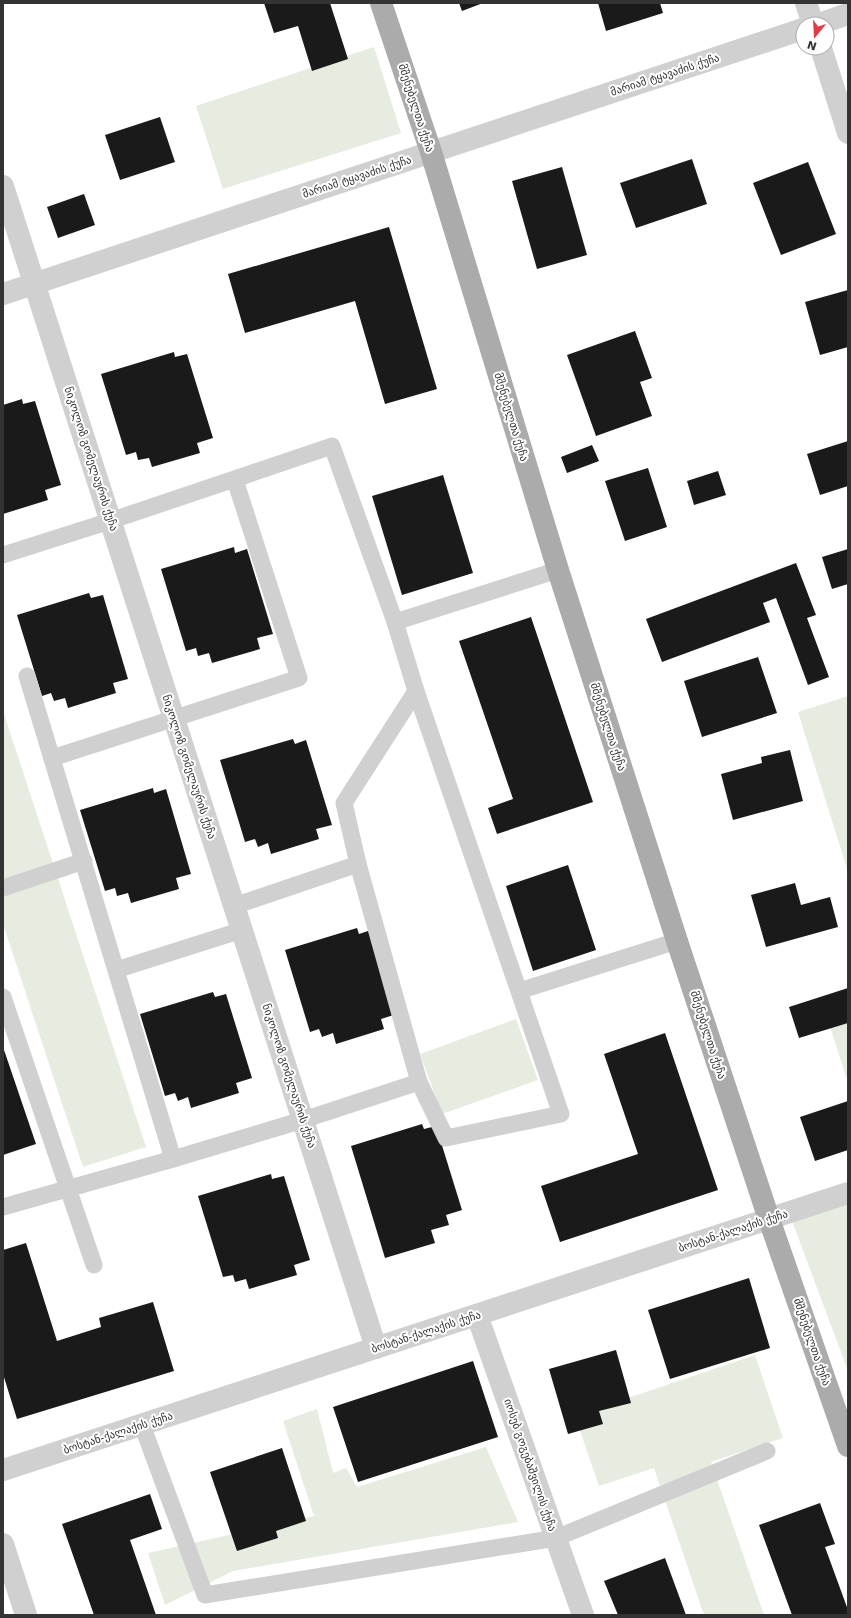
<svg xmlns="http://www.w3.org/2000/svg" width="851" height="1618" viewBox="0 0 851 1618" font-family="'DejaVu Sans','Noto Sans Georgian',sans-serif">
<rect width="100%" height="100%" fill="#fff"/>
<g fill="#e6ecdf">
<path d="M 374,47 L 401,133 L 223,189 L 196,106 Z"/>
<path d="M 848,696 L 848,872 L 798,712 Z"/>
<path d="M 3,711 L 146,1147 L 83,1167 L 3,924 Z"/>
<path d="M 848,1017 L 848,1077 L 846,1077 L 829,1023 Z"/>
<path d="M 516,1019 L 538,1080 L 442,1114 L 420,1054 Z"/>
<path d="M 848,1201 L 848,1371 L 791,1218 Z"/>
<path d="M 755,1355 L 783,1438 L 711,1462 L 764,1615 L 704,1615 L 654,1468 L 599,1486 L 575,1416 Z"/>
<path d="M 317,1409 L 333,1473 L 346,1468 L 357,1487 L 486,1447 L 518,1522 L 233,1571 L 165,1605 L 148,1553 L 314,1516 L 283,1421 Z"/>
</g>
<g fill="#1a1a1a">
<path d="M 264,3 L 330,3 L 348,59 L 312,71 L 298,26 L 274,33 Z"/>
<path d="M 459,3 L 483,3 L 462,11 Z"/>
<path d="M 598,3 L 660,3 L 663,13 L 606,31 Z"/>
<path d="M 160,117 L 175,162 L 120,180 L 105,135 Z"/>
<path d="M 692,159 L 707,204 L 636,228 L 620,183 Z"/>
<path d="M 808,162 L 836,234 L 781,255 L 753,183 Z"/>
<path d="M 562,167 L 587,255 L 537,269 L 512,181 Z"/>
<path d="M 84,194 L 95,225 L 58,238 L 47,207 Z"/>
<path d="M 389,227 L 437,389 L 385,404 L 355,301 L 245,333 L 228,274 Z"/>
<path d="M 848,290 L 848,347 L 820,355 L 805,302 Z"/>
<path d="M 635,331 L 652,378 L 640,382 L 652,416 L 596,436 L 567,355 Z"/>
<path d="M 174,352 L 175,357 L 187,354 L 213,438 L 197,443 L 200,453 L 152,467 L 149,458 L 138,460 L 136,452 L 126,455 L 101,374 Z"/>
<path d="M 22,399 L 23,404 L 35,401 L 61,485 L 45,490 L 48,500 L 3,514 L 3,405 Z"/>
<path d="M 848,441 L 848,486 L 820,495 L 807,454 Z"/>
<path d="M 592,445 L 599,461 L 567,473 L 561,457 Z"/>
<path d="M 648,468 L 667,527 L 625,541 L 605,481 Z"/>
<path d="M 718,471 L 726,495 L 694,505 L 687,481 Z"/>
<path d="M 443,475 L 473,573 L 402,595 L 372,496 Z"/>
<path d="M 234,547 L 235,553 L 247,549 L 273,634 L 257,638 L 260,649 L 212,663 L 209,653 L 198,656 L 196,648 L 186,651 L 161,569 Z"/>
<path d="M 848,549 L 848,584 L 832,589 L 822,557 Z"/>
<path d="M 796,563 L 816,615 L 807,618 L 829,677 L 808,685 L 776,598 L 763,603 L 770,622 L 662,662 L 646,619 Z"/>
<path d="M 89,593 L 91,598 L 103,595 L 128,679 L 113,683 L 116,693 L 68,708 L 65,698 L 54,701 L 51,693 L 42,696 L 17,615 Z"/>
<path d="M 531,617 L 593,802 L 497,834 L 488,808 L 513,799 L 459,641 Z"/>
<path d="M 758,657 L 777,713 L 702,737 L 684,681 Z"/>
<path d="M 293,739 L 295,744 L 306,740 L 332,825 L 316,829 L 319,839 L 271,854 L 268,843 L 258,847 L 255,839 L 245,842 L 220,760 Z"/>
<path d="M 790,750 L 803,801 L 733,820 L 721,774 L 762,763 L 761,757 Z"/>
<path d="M 153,788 L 154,793 L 166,789 L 191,874 L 176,878 L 179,889 L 131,903 L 128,893 L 117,896 L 115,888 L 105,891 L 80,810 Z"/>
<path d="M 568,865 L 596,950 L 533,971 L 506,886 Z"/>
<path d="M 795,883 L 801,905 L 830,897 L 838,927 L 766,947 L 751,895 Z"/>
<path d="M 357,928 L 359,934 L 371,930 L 397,1014 L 381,1019 L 384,1029 L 336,1044 L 333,1033 L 322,1037 L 319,1029 L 310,1032 L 285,950 Z"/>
<path d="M 848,988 L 848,1023 L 799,1038 L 789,1007 Z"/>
<path d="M 213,992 L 215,997 L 226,994 L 252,1078 L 236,1083 L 239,1093 L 191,1108 L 188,1097 L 178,1101 L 175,1093 L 165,1096 L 140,1014 Z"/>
<path d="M 665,1033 L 718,1190 L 560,1242 L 541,1186 L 638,1154 L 604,1054 Z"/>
<path d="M 3,1047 L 36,1144 L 3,1155 Z"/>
<path d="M 848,1101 L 848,1150 L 815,1161 L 800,1117 Z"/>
<path d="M 422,1124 L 424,1129 L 436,1126 L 462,1210 L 446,1215 L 449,1225 L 431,1230 L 435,1243 L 385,1258 L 351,1146 Z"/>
<path d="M 271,1174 L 272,1179 L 284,1176 L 310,1260 L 294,1265 L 297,1275 L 249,1289 L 246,1279 L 235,1282 L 233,1275 L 223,1277 L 198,1196 Z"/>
<path d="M 26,1243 L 57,1341 L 101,1327 L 99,1318 L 153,1302 L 174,1371 L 17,1419 L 3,1374 L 3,1250 Z"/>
<path d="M 749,1278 L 770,1348 L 670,1379 L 648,1310 Z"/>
<path d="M 616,1350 L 631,1403 L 599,1411 L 603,1424 L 568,1434 L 549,1369 Z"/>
<path d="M 473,1361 L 498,1437 L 358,1482 L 333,1407 Z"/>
<path d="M 282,1448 L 306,1521 L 276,1531 L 278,1538 L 237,1551 L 210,1472 Z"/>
<path d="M 150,1494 L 162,1529 L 130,1540 L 156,1615 L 94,1615 L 62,1524 Z"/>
<path d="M 820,1503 L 835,1544 L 825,1547 L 848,1610 L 848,1615 L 792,1615 L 759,1525 Z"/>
<path d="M 665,1558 L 686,1615 L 618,1615 L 604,1581 Z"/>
</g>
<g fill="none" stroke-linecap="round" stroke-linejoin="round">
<g stroke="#d0d0d0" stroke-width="17">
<path d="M 3,555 L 110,521 L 332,446 L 395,622 L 416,691 L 561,1114 L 446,1138 L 419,1082 L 358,864 L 234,906"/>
<path d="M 395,622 L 558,570"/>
<path d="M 27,676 L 173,1159 L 303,1120 L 419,1082"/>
<path d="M 52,758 L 299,678 L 235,480"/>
<path d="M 358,864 L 344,803 L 416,691"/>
<path d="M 3,888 L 84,861"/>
<path d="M 116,970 L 242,930"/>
<path d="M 519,991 L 677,941"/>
<path d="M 3,997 L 94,1265"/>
<path d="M 3,1207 L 173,1159"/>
<path d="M 142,1425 L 205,1595 L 556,1538 L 767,1451"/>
</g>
<g stroke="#d0d0d0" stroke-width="22">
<path d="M 806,3 L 813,24"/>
<path d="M 819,24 L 848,14"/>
<path d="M 821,48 L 848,133"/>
<path d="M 3,186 L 376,1348"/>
<path d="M 3,294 L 803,29"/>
<path d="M 477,1315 L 583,1615"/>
<path d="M 3,1470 L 848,1193"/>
<path d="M 3,1544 L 26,1615"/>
</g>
<path stroke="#ababab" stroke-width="22" d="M 381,3 L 431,152 L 558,570 L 677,941 L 769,1219 L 848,1446"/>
</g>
<g text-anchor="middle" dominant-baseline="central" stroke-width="4" stroke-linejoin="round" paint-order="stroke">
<g font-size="11" fill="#333" stroke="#fff">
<text transform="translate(665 75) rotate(-18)">მარიამ ტყავაძის ქუჩა</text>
<text transform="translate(416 108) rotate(72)">მშენებელთა ქუჩა</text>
<text transform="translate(357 177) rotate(-18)">მარიამ ტყავაძის ქუჩა</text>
<text transform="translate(511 417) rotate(73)">მშენებელთა ქუჩა</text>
<text transform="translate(91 459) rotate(72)">ნიკოლოზ გომელაურის ქუჩა</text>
<text transform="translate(608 727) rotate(72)">მშენებელთა ქუჩა</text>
<text transform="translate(189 767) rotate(72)">ნიკოლოზ გომელაურის ქუჩა</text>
<text transform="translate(708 1035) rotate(72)">მშენებელთა ქუჩა</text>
<text transform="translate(289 1076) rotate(72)">ნიკოლოზ გომელაურის ქუჩა</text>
<text transform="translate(733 1231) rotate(-18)">ბოსტან-ქალაქის ქუჩა</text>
<text transform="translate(426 1332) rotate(-18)">ბოსტან-ქალაქის ქუჩა</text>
<text transform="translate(812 1342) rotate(71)">მშენებელთა ქუჩა</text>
<text transform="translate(118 1433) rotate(-18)">ბოსტან-ქალაქის ქუჩა</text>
<text transform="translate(530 1465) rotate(71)">იოსებ გოგებაშვილის ქუჩა</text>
</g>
</g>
<rect width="851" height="1618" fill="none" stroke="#333333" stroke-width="8"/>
<g transform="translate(815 36) rotate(198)"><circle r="19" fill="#ffffff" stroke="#adadad"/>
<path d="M0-3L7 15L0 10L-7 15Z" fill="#e63946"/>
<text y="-6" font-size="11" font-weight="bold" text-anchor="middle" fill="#333333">N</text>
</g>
</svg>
